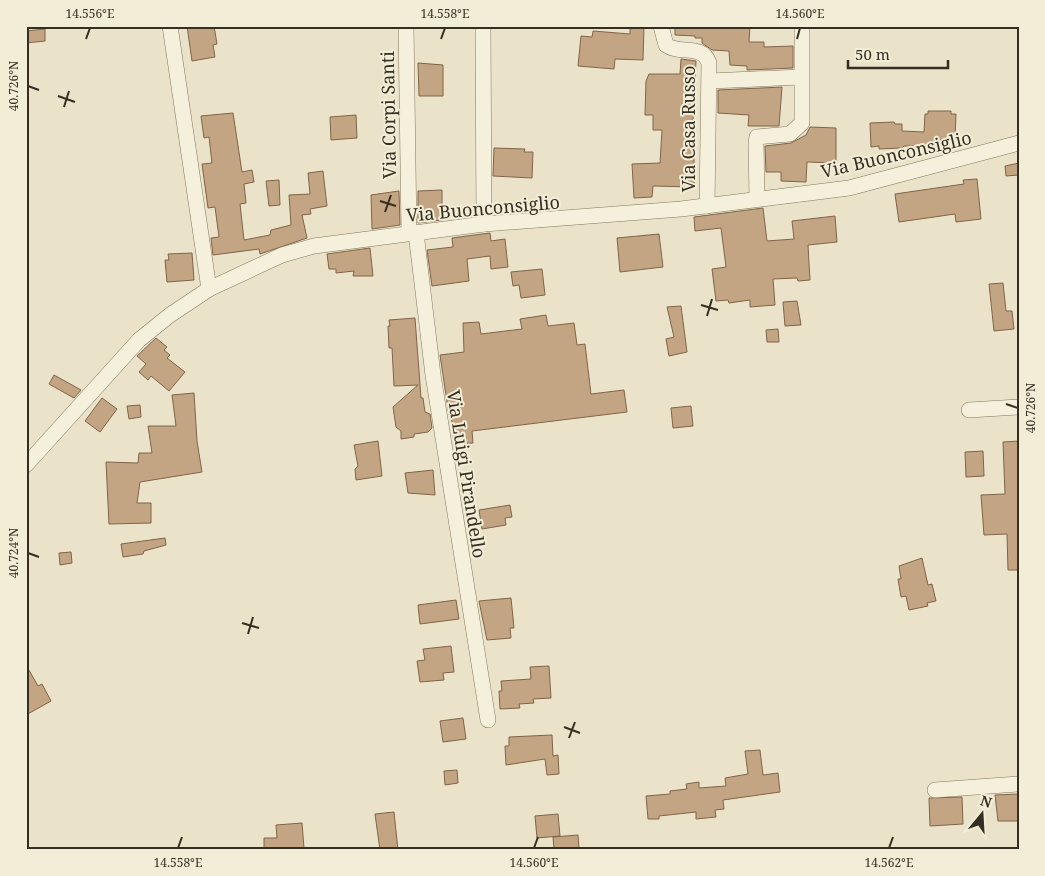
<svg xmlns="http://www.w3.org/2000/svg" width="1045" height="876" viewBox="0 0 1045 876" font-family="'Noto Serif',serif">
<rect width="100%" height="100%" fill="#eae3c9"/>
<g fill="#c3a583" stroke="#806448">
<path d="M 187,26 L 214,26 L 217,44 L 213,45 L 215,57 L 192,61 Z"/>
<path d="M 630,26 L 644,26 L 643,60 L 615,59 L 614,69 L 578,66 L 581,36 L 592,37 L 593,31 L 630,34 Z"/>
<path d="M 675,26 L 750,26 L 749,42 L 764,42 L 764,47 L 793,46 L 793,68 L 747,70 L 747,66 L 730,65 L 729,51 L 712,50 L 702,43 L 702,38 L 695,38 L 695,36 L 675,35 Z"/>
<path d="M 45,29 L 45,41 L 26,43 L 26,31 Z"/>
<path d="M 681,59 L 696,61 L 692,139 L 694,139 L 694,187 L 653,186 L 652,197 L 634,198 L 632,164 L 660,163 L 662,130 L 653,130 L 653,115 L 645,115 L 646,81 L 649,74 L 680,74 Z"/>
<path d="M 418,63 L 443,65 L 443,96 L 419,96 Z"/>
<path d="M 782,87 L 779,126 L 748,126 L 749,115 L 718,113 L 718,90 Z"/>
<path d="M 928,111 L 951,111 L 951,114 L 956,114 L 955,140 L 940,140 L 940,146 L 904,146 L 902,148 L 879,149 L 879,146 L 871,147 L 870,123 L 894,122 L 895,124 L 902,124 L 902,131 L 924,132 L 925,114 L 928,114 Z"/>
<path d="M 233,113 L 242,172 L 252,170 L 254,182 L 244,184 L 246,203 L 240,204 L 244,240 L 270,235 L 271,230 L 291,225 L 289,195 L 310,194 L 308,173 L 323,171 L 327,206 L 310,209 L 311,214 L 302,215 L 307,238 L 260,254 L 259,249 L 213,255 L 211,238 L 219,237 L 215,207 L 208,208 L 202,164 L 212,163 L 209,137 L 204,138 L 201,116 Z"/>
<path d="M 356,115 L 357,138 L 331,140 L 330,117 Z"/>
<path d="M 810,127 L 836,128 L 836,163 L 807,162 L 806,182 L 781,181 L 781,172 L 766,172 L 765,146 L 791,143 L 806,135 Z"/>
<path d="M 494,148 L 525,149 L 524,152 L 533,152 L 532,178 L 493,176 Z"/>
<path d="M 1019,163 L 1019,175 L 1006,176 L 1005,166 Z"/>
<path d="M 977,179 L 981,219 L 956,222 L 955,214 L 899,222 L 895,194 L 964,184 L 963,180 Z"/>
<path d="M 279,180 L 280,205 L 269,206 L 266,181 Z"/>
<path d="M 442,190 L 442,220 L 418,223 L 418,191 Z"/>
<path d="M 399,191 L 400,225 L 372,229 L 371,195 Z"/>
<path d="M 763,208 L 767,241 L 794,239 L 792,221 L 835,216 L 837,242 L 808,245 L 810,280 L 798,281 L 797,278 L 773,279 L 775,305 L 750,307 L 750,300 L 729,303 L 728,300 L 716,301 L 712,269 L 726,267 L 721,228 L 695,231 L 694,217 Z"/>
<path d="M 490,233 L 491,241 L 505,239 L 508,267 L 491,269 L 490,256 L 467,259 L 469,281 L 432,286 L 427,250 L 453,247 L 452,238 Z"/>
<path d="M 659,234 L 663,267 L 620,272 L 617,238 Z"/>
<path d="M 370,248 L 373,276 L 353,276 L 354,271 L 336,273 L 336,269 L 329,269 L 327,254 Z"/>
<path d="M 192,253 L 194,280 L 167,282 L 165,260 L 169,260 L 168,254 Z"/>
<path d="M 542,269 L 545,295 L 521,298 L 519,285 L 513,286 L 511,272 Z"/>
<path d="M 1003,283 L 1006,311 L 1012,311 L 1014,329 L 994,331 L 989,284 Z"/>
<path d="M 797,301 L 801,325 L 785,326 L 783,302 Z"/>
<path d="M 681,306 L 687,352 L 669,356 L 666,339 L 674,337 L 667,307 Z"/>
<path d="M 546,315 L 548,326 L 574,323 L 577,345 L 585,344 L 591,394 L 624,390 L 627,412 L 472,431 L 473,443 L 454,444 L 451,413 L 449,415 L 440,355 L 464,352 L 463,323 L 479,322 L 481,334 L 522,329 L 520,319 Z"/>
<path d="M 415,318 L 421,398 L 423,398 L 425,412 L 430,414 L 432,428 L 428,432 L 414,434 L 414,437 L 401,439 L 401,431 L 396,427 L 393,407 L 418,385 L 394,386 L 392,348 L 389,348 L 388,326 L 390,326 L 389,320 Z"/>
<path d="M 778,329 L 779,342 L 767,342 L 766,330 Z"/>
<path d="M 156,338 L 167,347 L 164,350 L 170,355 L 167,358 L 185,372 L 169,391 L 151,376 L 148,380 L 139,372 L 146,364 L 137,356 Z"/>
<path d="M 54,375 L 81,390 L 74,398 L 49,384 Z"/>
<path d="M 194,393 L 197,441 L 202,472 L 140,482 L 137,503 L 151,503 L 151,523 L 109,524 L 106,462 L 138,463 L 139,453 L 152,453 L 148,426 L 176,426 L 172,395 Z"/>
<path d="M 102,398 L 117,409 L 100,432 L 85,421 Z"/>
<path d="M 140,405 L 141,417 L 129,419 L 127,406 Z"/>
<path d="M 691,406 L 693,426 L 673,428 L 671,408 Z"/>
<path d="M 378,441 L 382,476 L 356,480 L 355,469 L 358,466 L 354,445 Z"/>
<path d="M 1019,441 L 1019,570 L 1008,570 L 1007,534 L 984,535 L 981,495 L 1005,494 L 1003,442 Z"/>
<path d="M 983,451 L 984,476 L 966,477 L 965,452 Z"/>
<path d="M 433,470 L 435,495 L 408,493 L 405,473 Z"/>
<path d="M 510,505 L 512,517 L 505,518 L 506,525 L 482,529 L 479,510 Z"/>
<path d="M 165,538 L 166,545 L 144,551 L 143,554 L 123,557 L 121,544 Z"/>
<path d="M 71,552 L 72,563 L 60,565 L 59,553 Z"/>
<path d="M 922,558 L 928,585 L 932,584 L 936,601 L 927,603 L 928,606 L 909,610 L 906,596 L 901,597 L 898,579 L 901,579 L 899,566 Z"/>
<path d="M 511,598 L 514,628 L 510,628 L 511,638 L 487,640 L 479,601 Z"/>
<path d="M 456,600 L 459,619 L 420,624 L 418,605 Z"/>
<path d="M 451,646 L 454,672 L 443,673 L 444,680 L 420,682 L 417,661 L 425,660 L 423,649 Z"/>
<path d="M 26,665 L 38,686 L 42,684 L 51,701 L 26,715 Z"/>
<path d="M 549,666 L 551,698 L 533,699 L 534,703 L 519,704 L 520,708 L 500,709 L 499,691 L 502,691 L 501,681 L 531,679 L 530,667 Z"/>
<path d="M 463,718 L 466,739 L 443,742 L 440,721 Z"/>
<path d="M 552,735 L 553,756 L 558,755 L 559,774 L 547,775 L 545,759 L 506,765 L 505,746 L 509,746 L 509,737 Z"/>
<path d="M 760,750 L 763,775 L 778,773 L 780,792 L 723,800 L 724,809 L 715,810 L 716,817 L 696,819 L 696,812 L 659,816 L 659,819 L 648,819 L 646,796 L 670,794 L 670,791 L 687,789 L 686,784 L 699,782 L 699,788 L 726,786 L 725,778 L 748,774 L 745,751 Z"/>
<path d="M 457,770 L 458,783 L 445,785 L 444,771 Z"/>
<path d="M 1019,794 L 1019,821 L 998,821 L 995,795 Z"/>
<path d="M 962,797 L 963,824 L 930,826 L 929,798 Z"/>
<path d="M 394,812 L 398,850 L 380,850 L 375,814 Z"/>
<path d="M 558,814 L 560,836 L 537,838 L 535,816 Z"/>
<path d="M 302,823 L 304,848 L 264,850 L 264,838 L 277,838 L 276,825 Z"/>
<path d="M 578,835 L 579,848 L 554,850 L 553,837 Z"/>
</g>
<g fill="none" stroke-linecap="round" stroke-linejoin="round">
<defs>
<g id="minor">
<path d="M 170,26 L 209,289"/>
<path d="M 406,26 L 409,233"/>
<path d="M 483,26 L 484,224"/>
<path d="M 661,26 L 666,45 C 680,55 702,43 709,63 L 707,206"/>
<path d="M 710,81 L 801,77"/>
<path d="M 757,199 L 756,143 L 757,137 L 790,134 L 802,123 L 802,26"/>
<path d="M 416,233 L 433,375 L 488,720"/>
<path d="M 969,410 L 1019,407"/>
<path d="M 26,465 L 139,340 L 170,315 L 209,289 L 282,255 L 314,246 L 484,224 L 681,209 L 849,188 L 1019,143"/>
<path d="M 935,790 L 1019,784"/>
</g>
</defs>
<use href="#minor" stroke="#84775f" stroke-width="16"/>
<use href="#minor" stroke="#f5f0db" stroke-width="15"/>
</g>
<path fill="none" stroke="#362e21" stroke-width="2" d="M 86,39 L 90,28M 441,39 L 445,28M 797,39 L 800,28M 28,86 L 39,90M 58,96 L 75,102M 64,107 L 69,91M 380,201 L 396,206M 385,212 L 391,195M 701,305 L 718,310M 707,316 L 712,299M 1006,404 L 1018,408M 28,553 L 39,557M 242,623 L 259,628M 248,634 L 253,617M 564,727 L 580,733M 569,738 L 575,722M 178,848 L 182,837M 534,848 L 538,837M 889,848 L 893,837"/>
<g text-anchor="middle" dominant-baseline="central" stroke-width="4" stroke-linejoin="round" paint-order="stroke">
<g font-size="18" fill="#362e21" stroke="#f2edd7">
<text transform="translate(388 115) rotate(-91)">Via Corpi Santi</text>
<text transform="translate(688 129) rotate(-90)">Via Casa Russo</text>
<text transform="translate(896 154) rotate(-13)">Via Buonconsiglio</text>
<text transform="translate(483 208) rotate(-5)">Via Buonconsiglio</text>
<text transform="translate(467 474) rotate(81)">Via Luigi Pirandello</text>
</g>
</g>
<rect width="1045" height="876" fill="none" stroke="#f2edd7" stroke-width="55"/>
<g transform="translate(982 814) rotate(18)" stroke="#f2edd7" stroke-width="4" paint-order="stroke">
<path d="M0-4L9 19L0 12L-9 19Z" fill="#362e21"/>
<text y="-8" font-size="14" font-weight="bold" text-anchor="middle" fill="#362e21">N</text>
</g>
<path d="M848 60v8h100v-8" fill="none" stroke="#362e21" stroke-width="2.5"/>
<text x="855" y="60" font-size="15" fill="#362e21" stroke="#f2edd7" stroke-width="4" paint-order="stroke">50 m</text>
<rect x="28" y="28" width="990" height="820" fill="none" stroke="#362e21" stroke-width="2"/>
<g font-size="12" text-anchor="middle" fill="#362e21">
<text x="90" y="18">14.556°E</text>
<text x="445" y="18">14.558°E</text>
<text x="800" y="18">14.560°E</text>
<text transform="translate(14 86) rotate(-90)" y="4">40.726°N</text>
<text transform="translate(1031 408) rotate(-90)" y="4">40.726°N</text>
<text transform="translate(14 553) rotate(-90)" y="4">40.724°N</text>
<text x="178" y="867">14.558°E</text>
<text x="534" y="867">14.560°E</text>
<text x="889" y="867">14.562°E</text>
</g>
</svg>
